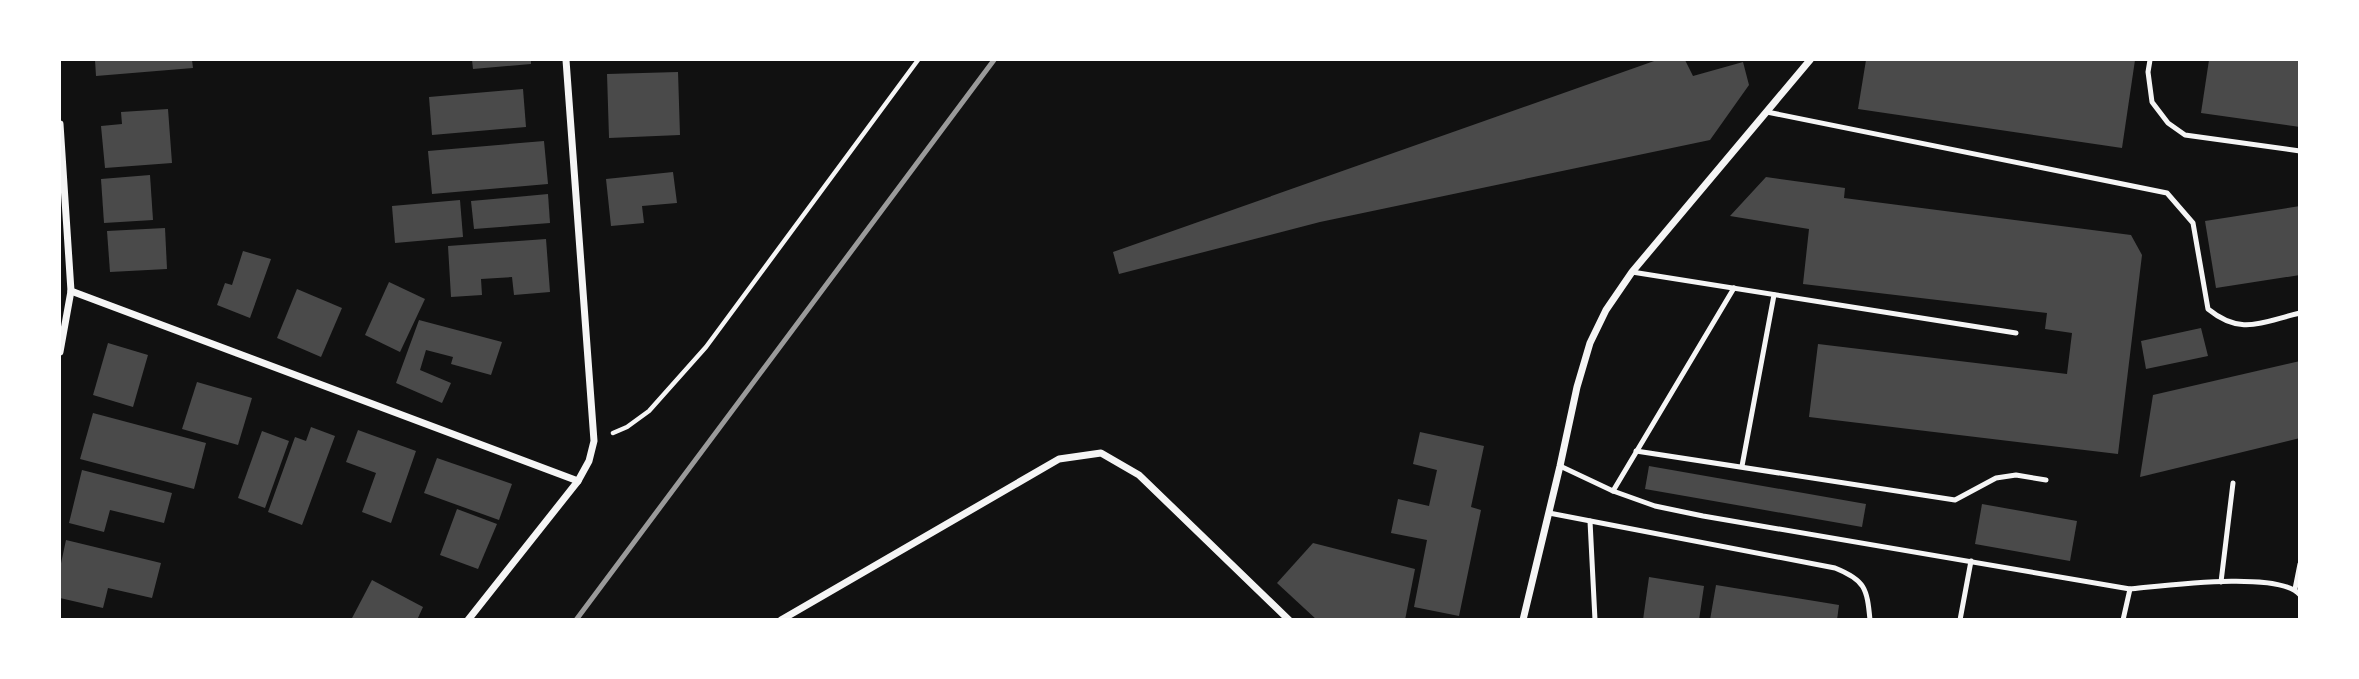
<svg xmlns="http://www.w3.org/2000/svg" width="2359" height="679" viewBox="0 0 2359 679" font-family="'Titillium Web',sans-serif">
<rect width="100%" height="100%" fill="#111"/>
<g fill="#4a4a4a">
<path d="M 95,60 L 192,60 L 193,68 L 96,76 Z"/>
<path d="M 472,60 L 531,60 L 531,64 L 473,69 Z"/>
<path d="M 1657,60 L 1685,60 L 1693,76 L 1743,62 L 1749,85 L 1710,140 L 1320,222 L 1119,274 L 1113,252 Z"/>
<path d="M 1866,60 L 2135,60 L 2122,148 L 1858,109 Z"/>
<path d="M 2209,60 L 2300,60 L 2300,127 L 2201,113 Z"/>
<path d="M 678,72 L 680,135 L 609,138 L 607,74 Z"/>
<path d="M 523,89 L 526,127 L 432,135 L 429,97 Z"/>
<path d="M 168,109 L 172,163 L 105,168 L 101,126 L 122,124 L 121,112 Z"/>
<path d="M 544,141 L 548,184 L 432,194 L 428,151 Z"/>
<path d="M 673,172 L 677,203 L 642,206 L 644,223 L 611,226 L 606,179 Z"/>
<path d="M 150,175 L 153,220 L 104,223 L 101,179 Z"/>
<path d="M 1766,177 L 1845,188 L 1844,198 L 2131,235 L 2142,255 L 2118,454 L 1809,417 L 1818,344 L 2067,374 L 2072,333 L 2045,329 L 2047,313 L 1803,284 L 1809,229 L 1730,216 Z"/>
<path d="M 548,194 L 550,223 L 474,229 L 471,201 Z"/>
<path d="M 460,200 L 463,237 L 395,243 L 392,206 Z"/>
<path d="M 2300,206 L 2300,275 L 2216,288 L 2205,221 Z"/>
<path d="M 165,228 L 167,269 L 110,272 L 107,231 Z"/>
<path d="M 546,239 L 550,292 L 514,295 L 512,277 L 481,279 L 482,295 L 451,297 L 448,246 Z"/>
<path d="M 243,251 L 271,259 L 250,318 L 217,305 L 225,283 L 232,285 Z"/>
<path d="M 389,282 L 425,299 L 400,352 L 365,335 Z"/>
<path d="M 297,289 L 342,308 L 321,357 L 277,338 Z"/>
<path d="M 419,320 L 502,342 L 491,375 L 451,364 L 453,357 L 426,350 L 420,370 L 451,383 L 442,403 L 396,383 Z"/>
<path d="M 2201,328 L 2208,356 L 2146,369 L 2141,341 Z"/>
<path d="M 108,343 L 148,355 L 133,407 L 93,395 Z"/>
<path d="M 2300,361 L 2300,438 L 2140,477 L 2153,395 Z"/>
<path d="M 197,382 L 252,398 L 238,445 L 182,429 Z"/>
<path d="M 93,413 L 206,443 L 194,489 L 80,459 Z"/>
<path d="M 311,427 L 335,436 L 302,525 L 268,512 L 295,437 L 306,441 Z"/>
<path d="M 358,430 L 416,451 L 391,523 L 362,512 L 376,473 L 346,462 Z"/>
<path d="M 262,431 L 289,441 L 265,508 L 238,498 Z"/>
<path d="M 1420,432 L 1484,446 L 1471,507 L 1481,510 L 1459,616 L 1414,607 L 1427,540 L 1391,533 L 1398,499 L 1429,506 L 1437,470 L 1413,464 Z"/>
<path d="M 437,458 L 512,484 L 499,520 L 424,493 Z"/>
<path d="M 1649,466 L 1866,504 L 1862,527 L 1645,489 Z"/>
<path d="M 82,470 L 172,493 L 164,523 L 110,510 L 104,532 L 69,523 Z"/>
<path d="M 1982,504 L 2077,521 L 2070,561 L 1975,544 Z"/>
<path d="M 457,509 L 497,524 L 478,569 L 440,555 Z"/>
<path d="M 66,540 L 161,563 L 152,598 L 108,588 L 103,608 L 60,598 L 60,568 Z"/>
<path d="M 1313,543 L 1415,569 L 1405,620 L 1317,620 L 1277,583 Z"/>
<path d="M 1649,577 L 1704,586 L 1699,620 L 1643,620 Z"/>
<path d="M 372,580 L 423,607 L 417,620 L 351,620 Z"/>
<path d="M 1716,585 L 1839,605 L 1837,620 L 1710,620 Z"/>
</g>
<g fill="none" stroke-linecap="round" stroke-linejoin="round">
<path stroke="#f5f5f5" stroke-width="4.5" d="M 613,433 L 627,427 L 649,411 L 706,347 L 918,60"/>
<g stroke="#f5f5f5" stroke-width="5">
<path d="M 2150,60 L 2148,72 L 2152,102 L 2168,123 L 2185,135 L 2300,151"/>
<path d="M 1767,112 L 2167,193 L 2193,223 L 2208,309 C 2241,336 2261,322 2300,313"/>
<path d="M 1632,272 L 2016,333"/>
<path d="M 1636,451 L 1955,500 L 1996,478 L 2016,475 L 2046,480"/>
<path d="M 1560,466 L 1613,491 L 1655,506 L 1703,516 L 2130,589 C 2162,586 2280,570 2300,595"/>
<path d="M 1742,466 L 1774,295"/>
<path d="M 1613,491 L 1734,288"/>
<path d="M 1549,513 L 1835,568 C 1865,580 1867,588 1870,620"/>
<path d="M 1590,521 L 1595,620"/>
<path d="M 2221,582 L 2233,483"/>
<path d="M 2295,589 L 2300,564"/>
<path d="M 1960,620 L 1971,561"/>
<path d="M 2123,620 L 2130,589"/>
</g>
<g stroke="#f5f5f5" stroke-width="7">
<path d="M 60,124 L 71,291 L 60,352"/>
<path d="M 71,291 L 578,481"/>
<path d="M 468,620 L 578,481 L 589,461 L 594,441 L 566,60"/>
<path d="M 781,620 L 1059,459 L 1101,453 L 1139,475 L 1289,620"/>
<path d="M 1523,620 L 1560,466 L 1577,387 L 1590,343 L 1606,310 L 1632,272 L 1810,60"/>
</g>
<path stroke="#9a9a9a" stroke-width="5" d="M 576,620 L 994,60"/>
</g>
<rect width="2359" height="679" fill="none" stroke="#ffffff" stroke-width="122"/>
</svg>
